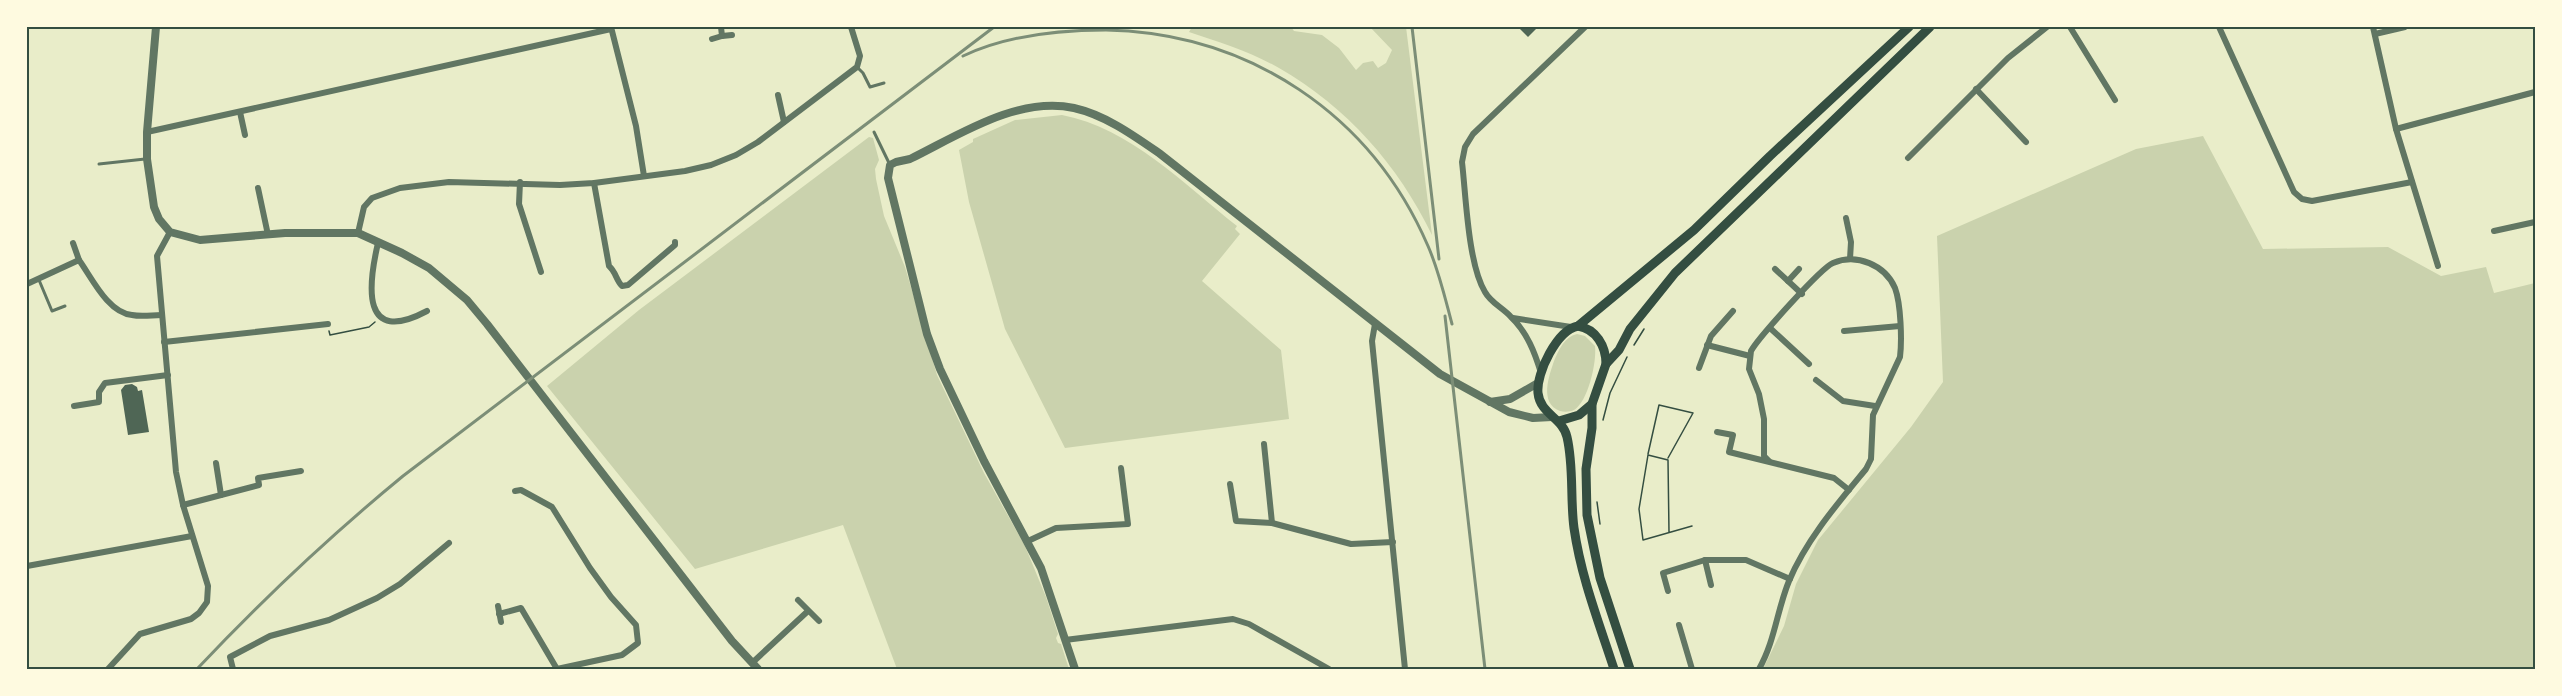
<svg xmlns="http://www.w3.org/2000/svg" width="2562" height="696" viewBox="0 0 2562 696" font-family="'Asap Condensed',sans-serif">
<rect width="100%" height="100%" fill="#e9edc9"/>
<g fill="#cad2ad">
<path d="M 1192,27 L 1291,27 L 1294,31 L 1322,35 L 1339,48 L 1356,70 L 1363,63 L 1373,61 L 1378,68 L 1386,63 L 1392,50 L 1370,27 L 1406,27 L 1432,235 C 1398,165 1347,107 1279,68 C 1251,52 1219,42 1189,32 Z"/>
<path d="M 1062,115 C 1130,128 1185,185 1237,226 L 1235,229 L 1240,234 L 1202,281 L 1281,350 L 1289,419 L 1065,448 L 1005,329 L 969,202 L 959,150 L 973,142 L 973,139 L 1015,120 Z"/>
<path d="M 2203,136 L 2263,249 L 2388,247 L 2441,276 L 2486,267 L 2494,293 L 2535,283 L 2535,669 L 1763,669 L 1784,626 L 1796,584 L 1818,540 L 1911,427 L 1943,382 L 1937,236 L 2136,149 Z"/>
<path d="M 869,137 L 873,138 L 879,160 L 875,169 L 876,179 L 884,216 L 905,267 L 937,375 L 984,473 L 1025,546 L 1046,597 L 1058,634 L 1056,638 L 1058,643 L 1061,644 L 1069,669 L 897,669 L 843,525 L 695,569 L 547,386 L 639,310 Z"/>
<path d="M 1577,334 L 1585,336 L 1595,346 C 1597,362 1588,402 1574,410 C 1570,412 1564,412 1560,411 C 1539,403 1549,376 1554,361 C 1559,350 1564,337 1577,334 Z"/>
</g>
<g fill="#4f6655">
<path d="M 1518,27 L 1538,27 L 1528,37 Z"/>
<path d="M 132,384 L 137,387 L 138,391 L 142,390 L 149,432 L 128,435 L 121,390 L 125,385 Z"/>
</g>
<g fill="none" stroke-linecap="round" stroke-linejoin="round">
<g stroke="#344e41" stroke-width="1.5">
<path d="M 329,331 L 330,335 L 369,327 L 375,322"/>
<path d="M 1634,345 L 1644,329"/>
<path d="M 1603,420 L 1610,393 L 1627,357"/>
<path d="M 1648,454 L 1659,405 L 1693,413 L 1668,458"/>
<path d="M 1597,502 L 1600,524"/>
<path d="M 1669,532 L 1668,460 L 1648,455 L 1639,509 L 1643,540 L 1692,526"/>
</g>
<g stroke="#617663" stroke-width="3">
<path d="M 858,68 L 863,73 L 870,87 L 884,83"/>
<path d="M 874,132 L 890,165"/>
<path d="M 99,164 L 145,159"/>
<path d="M 39,280 L 52,311 L 65,306"/>
</g>
<g stroke="#617663" stroke-width="6">
<path d="M 611,27 L 636,126 L 644,176"/>
<path d="M 2070,27 L 2115,100"/>
<path d="M 2219,27 L 2294,192 L 2302,199 L 2312,201 L 2412,182"/>
<path d="M 2373,27 L 2396,129 L 2438,266"/>
<path d="M 2375,34 L 2405,27"/>
<path d="M 722,36 L 732,35"/>
<path d="M 712,39 L 722,36 L 721,27"/>
<path d="M 1976,89 L 2026,142"/>
<path d="M 778,95 L 784,122"/>
<path d="M 240,112 L 245,135"/>
<path d="M 2396,129 L 2535,92"/>
<path d="M 147,132 L 611,29"/>
<path d="M 1908,158 L 2008,58 L 2047,27"/>
<path d="M 520,182 L 519,204 L 541,272"/>
<path d="M 594,183 L 609,266 C 616,272 616,280 622,286 L 628,285 L 675,245 L 675,242"/>
<path d="M 258,188 L 268,235"/>
<path d="M 1846,218 L 1851,242 L 1850,259"/>
<path d="M 2494,231 L 2535,222"/>
<path d="M 358,233 L 364,207 L 372,198 L 400,188 L 449,182 L 560,185 L 594,183 L 685,171 L 711,165 L 736,155 L 758,142 L 857,67 L 860,56 L 851,27"/>
<path d="M 73,243 L 79,260"/>
<path d="M 378,243 C 368,286 361,346 427,311"/>
<path d="M 1775,269 L 1802,294"/>
<path d="M 1788,281 L 1799,269"/>
<path d="M 27,284 L 79,260 C 92,278 108,313 132,315 C 142,317 152,315 162,315"/>
<path d="M 1513,318 L 1571,327"/>
<path d="M 1375,324 L 1372,341 L 1405,669"/>
<path d="M 1770,328 L 1809,364"/>
<path d="M 1844,331 L 1900,326"/>
<path d="M 164,342 L 328,324"/>
<path d="M 1707,345 L 1750,356"/>
<path d="M 1699,368 L 1711,336 L 1733,311"/>
<path d="M 1541,373 C 1535,353 1527,332 1511,317 C 1503,308 1491,303 1485,292 C 1468,264 1466,196 1462,162 L 1465,147 L 1473,134 L 1585,27"/>
<path d="M 1816,380 L 1843,401 L 1875,406"/>
<path d="M 74,406 L 99,402 L 99,392 L 105,383 L 168,375"/>
<path d="M 1717,432 L 1733,435 L 1729,452 L 1834,478 L 1849,490"/>
<path d="M 1264,444 L 1272,523"/>
<path d="M 216,463 L 221,495"/>
<path d="M 1230,484 L 1236,521 L 1272,523 L 1351,544 L 1393,542"/>
<path d="M 515,491 L 521,490 L 552,507 L 590,568 L 611,597 L 636,625 L 638,643 L 622,655 L 557,669"/>
<path d="M 183,505 L 259,485 L 258,478 L 301,471"/>
<path d="M 1028,541 L 1056,528 L 1128,524 L 1121,468"/>
<path d="M 1705,560 L 1711,585"/>
<path d="M 27,566 L 192,536"/>
<path d="M 1668,591 L 1663,573 L 1705,560 L 1746,560 L 1790,579"/>
<path d="M 798,600 L 819,621"/>
<path d="M 498,606 L 501,622"/>
<path d="M 499,614 L 521,608 L 557,669"/>
<path d="M 1679,625 L 1692,669"/>
<path d="M 1065,640 L 1233,619 L 1249,624 L 1329,669"/>
<path d="M 752,663 L 808,611"/>
<path d="M 108,669 L 140,634 L 191,619 L 199,613 L 207,602 L 208,586 L 183,505 L 176,472 L 157,256 L 170,232"/>
<path d="M 233,669 L 230,657 L 270,636 L 329,620 L 377,598 L 400,584 L 449,543"/>
<path d="M 1759,669 C 1775,641 1777,610 1789,581 C 1806,540 1838,503 1866,469 L 1871,459 L 1873,415 L 1900,357 C 1902,341 1901,304 1895,288 C 1885,265 1857,253 1833,263 C 1821,268 1758,338 1751,351 L 1749,369 L 1759,394 L 1764,419 L 1764,456 L 1769,461"/>
</g>
<g stroke="#617663" stroke-width="8">
<path d="M 156,27 L 147,132 L 147,159 L 154,207 L 159,219 L 170,232 L 200,240 L 285,233 L 358,233 L 402,253 L 429,268 L 467,300 L 487,324 L 732,641 L 758,669"/>
<path d="M 1490,402 L 1510,399 L 1538,383"/>
<path d="M 1075,669 L 1041,568 L 984,461 L 940,369 L 927,334 L 888,178 L 890,165 L 896,162 L 910,159 C 959,135 1017,96 1074,108 C 1105,115 1133,135 1159,153 L 1440,374 L 1509,412 L 1533,418 L 1552,417"/>
</g>
<g stroke="#344e41" stroke-width="9">
<path d="M 1578,326 C 1596,329 1606,346 1606,364 L 1592,404 L 1592,428 L 1586,469 L 1587,515 L 1600,578 L 1630,669"/>
<path d="M 1606,364 L 1619,350 L 1630,329 L 1675,273 L 1930,27"/>
<path d="M 1559,421 L 1579,415 L 1592,404"/>
<path d="M 1614,669 C 1599,623 1581,577 1574,528 C 1570,498 1574,467 1567,437 C 1563,418 1540,414 1538,393 C 1536,373 1557,330 1578,326 L 1694,230 L 1770,156 L 1909,27"/>
</g>
<g stroke="#7c8e77" stroke-width="3">
<path d="M 1412,27 L 1439,259"/>
<path d="M 963,56 C 1005,36 1060,30 1106,30 C 1249,33 1371,114 1428,246 C 1439,271 1445,298 1452,324"/>
<path d="M 1445,316 L 1485,669"/>
<path d="M 197,669 C 262,600 330,536 403,476 L 994,27"/>
</g>
</g>
<rect width="2562" height="696" fill="none" stroke="#fefae0" stroke-width="57"/>
<rect x="28" y="28" width="2506" height="640" fill="none" stroke="#344e41" stroke-width="2"/>
</svg>
